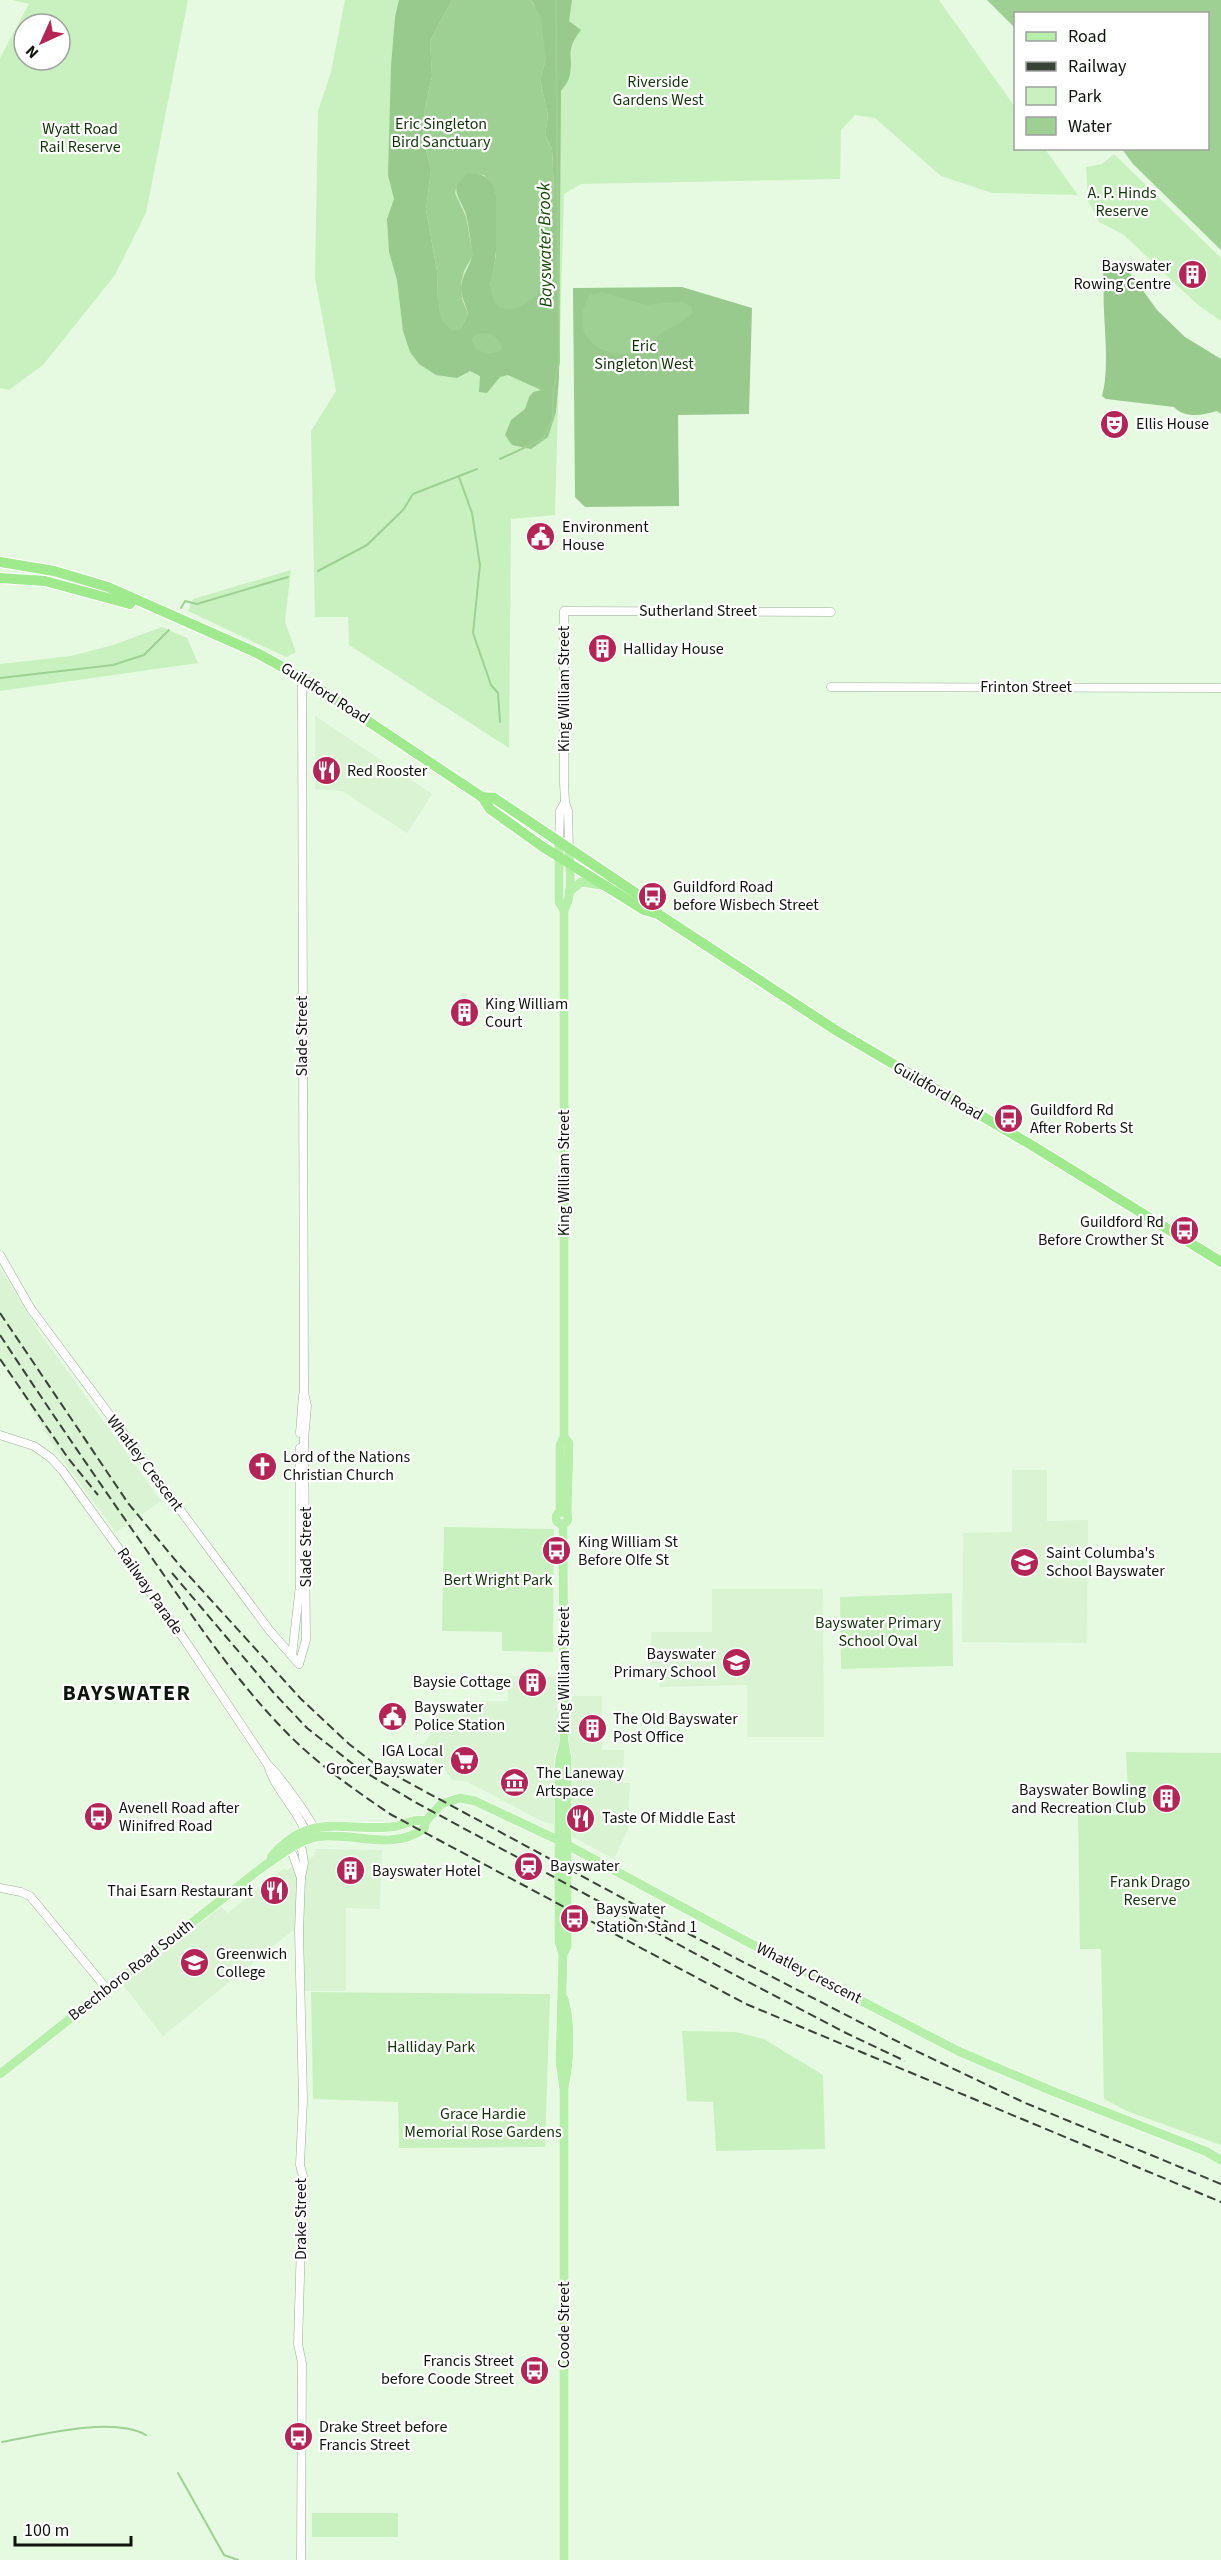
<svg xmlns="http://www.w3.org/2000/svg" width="1221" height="2560" viewBox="0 0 1221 2560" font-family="'Source Sans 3',sans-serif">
<rect width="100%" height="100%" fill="#e6fae1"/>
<g fill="#d9f3d3">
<path d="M 315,716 L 432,794 L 407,833 L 342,791 L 315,789 Z"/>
<path d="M 0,1268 L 40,1333 L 161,1501 L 116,1532 L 65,1463 L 0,1358 Z"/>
<path d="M 1012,1470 L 1047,1470 L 1047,1521 L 1088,1520 L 1087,1643 L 962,1642 L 963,1533 L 1012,1532 Z"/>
<path d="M 712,1589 L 823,1589 L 824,1737 L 747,1737 L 747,1685 L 659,1687 L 660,1678 L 650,1678 L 651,1632 L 712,1632 Z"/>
<path d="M 507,1676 L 556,1677 L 557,1712 L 572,1711 L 572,1696 L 602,1696 L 602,1750 L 624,1750 L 623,1783 L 630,1783 L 628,1829 L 614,1859 L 571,1836 L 571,1753 L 555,1754 L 556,1825 L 541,1821 L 468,1782 L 452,1780 L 442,1765 L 413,1749 L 424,1743 L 430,1735 L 432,1702 L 508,1701 Z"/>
<path d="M 315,1849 L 382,1850 L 380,1909 L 346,1908 L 346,1991 L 300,1991 L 299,1930 L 292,1931 L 163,2036 L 120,1981 L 217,1904 L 228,1913 L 283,1869 L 287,1870 L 314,1856 Z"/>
</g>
<g fill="#c9f1bf" fill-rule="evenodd">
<path d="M 12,0 L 188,0 L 146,213 L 115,275 L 43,365 L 9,390 L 0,388 L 0,58 L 29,4 ZM 24,24 L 60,24 L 60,60 L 24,60 Z"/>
<path d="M 345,0 L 939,0 L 1015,107 L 1016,148 L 1045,149 L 1078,195 L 992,193 L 941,176 L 875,118 L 855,115 L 841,130 L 840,179 L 581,184 L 564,194 L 555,515 L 511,519 L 509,748 L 349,645 L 348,617 L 315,617 L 311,431 L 336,391 L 315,278 L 318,111 L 331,72 Z"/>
<path d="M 1114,154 L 1221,258 L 1221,321 L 1198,305 L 1124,235 L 1099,222 L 1088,201 L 1086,167 L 1102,164 Z"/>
<path d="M 291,570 L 285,622 L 296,652 L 286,657 L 188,611 L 193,599 Z"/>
<path d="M 162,627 L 187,638 L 198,663 L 0,691 L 0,664 L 71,656 L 113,645 Z"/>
<path d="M 444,1527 L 554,1529 L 553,1652 L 502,1651 L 502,1632 L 442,1631 Z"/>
<path d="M 952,1593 L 953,1666 L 841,1669 L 840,1597 Z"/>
<path d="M 1126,1752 L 1221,1753 L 1221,2145 L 1127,2111 L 1104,2099 L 1101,1949 L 1080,1949 L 1078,1815 L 1129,1815 Z"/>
<path d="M 311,1992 L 550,1994 L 545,2147 L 399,2148 L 398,2102 L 313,2099 Z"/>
<path d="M 682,2031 L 736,2032 L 764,2039 L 823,2075 L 825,2149 L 716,2151 L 713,2102 L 687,2101 Z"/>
<rect x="312" y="2513" width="86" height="24"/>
</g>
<g fill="#98c98d">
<path d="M 399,0 L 452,0 L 430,41 L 432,76 L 425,108 L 423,139 L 431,169 L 426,210 L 437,271 L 438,302 L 460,329 L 468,314 C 466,305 461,297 461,287 C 462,275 470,267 472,256 C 473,252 468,224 467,218 C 463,199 445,189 467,173 C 476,173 486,174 492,183 C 503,198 496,267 490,286 L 542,289 L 541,268 L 547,252 L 554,191 L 552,149 L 545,135 L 548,116 L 540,79 L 546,59 L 534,4 L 531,0 L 572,0 L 569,21 L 581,30 C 563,53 575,56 569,78 C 568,82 564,87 561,91 L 559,377 L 556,412 L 548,437 L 531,449 L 512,445 L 505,435 L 511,420 L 525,409 L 529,397 L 533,392 L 541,390 L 508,375 L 500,377 L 487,393 L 479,392 L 480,376 L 470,371 L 457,378 L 436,375 L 419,364 L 410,352 L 403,331 L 397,280 L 389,252 L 387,219 L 394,199 L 388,175 L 391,66 L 395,17 Z"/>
<path d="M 1105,257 L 1131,274 L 1157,310 L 1185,337 L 1221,359 L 1221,414 L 1217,411 C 1203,415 1185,419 1174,407 L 1106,399 L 1102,396 C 1109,372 1105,336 1104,311 C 1103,293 1105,277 1101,259 Z"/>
<path d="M 682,287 L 752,308 L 749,414 L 678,415 L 679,506 L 585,507 L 575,497 L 573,288 Z"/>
</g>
<g fill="#9fd093">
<path d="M 452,0 L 531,0 L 541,18 L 546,59 L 540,79 L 548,116 L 545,135 L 552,149 L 554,191 L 547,252 L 541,268 L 542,289 L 536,297 L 518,308 L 509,309 L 500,308 L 494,302 L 490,286 L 496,255 L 496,195 L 492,183 L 484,175 L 467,173 L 457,184 L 455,193 L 466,217 L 473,255 L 464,271 L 461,283 L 462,299 L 468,314 L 460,329 L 452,331 L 441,320 L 438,302 L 437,271 L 426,210 L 431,169 L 423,139 L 425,108 L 432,76 L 430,41 Z"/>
<path d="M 987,0 L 1221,0 L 1221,250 L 1133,164 L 1122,149 L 1208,148 L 1208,14 L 1016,14 L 1015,28 Z"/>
<path d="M 602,292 L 646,305 L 681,301 L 691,306 L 693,312 C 684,322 672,326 662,333 C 650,342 643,354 626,354 C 589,354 570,327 590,295 Z"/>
<path d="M 482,333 C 492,334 500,337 502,347 L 500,351 L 487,354 L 476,349 L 471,339 L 475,335 Z"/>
</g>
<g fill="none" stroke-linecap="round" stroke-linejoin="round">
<g stroke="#9fd093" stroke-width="2">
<path d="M 500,459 L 543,439 L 553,419 L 553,394 L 559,362 L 556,0"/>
<path d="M 459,477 L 472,513 L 480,565 L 473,633 L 491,685 L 498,693 L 500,722"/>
<path d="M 318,571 L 367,545 L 403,510 L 413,494 L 477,469"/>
<path d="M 181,608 L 185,601 L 197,604 L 288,577"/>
<path d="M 0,678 L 113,665 L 144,655 L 169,630"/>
<path d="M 2,2442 C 39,2435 112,2416 146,2435"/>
<path d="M 178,2473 L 224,2555 L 238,2560"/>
</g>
<defs>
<g id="tertiary">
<path d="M 831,687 L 1221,688"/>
<path d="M 559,843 L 560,811 L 565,802"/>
<path d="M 569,849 L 568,811 L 565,802 L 564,783 L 564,611 L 831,612"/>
<path d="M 0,1255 L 31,1309 L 270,1631 L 299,1664"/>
<path d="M 300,1433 L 303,1395"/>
<path d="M 0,1435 L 34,1446 L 51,1458 L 62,1470 L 184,1639 L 268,1765 C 275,1791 298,1809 307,1835"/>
<path d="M 292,1656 L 300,1585 L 300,1448"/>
<path d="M 299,1664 L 306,1640 L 304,1440 L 307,1406 L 304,1393 L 302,686 L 306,680"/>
<path d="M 268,1765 C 276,1771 315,1824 316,1833"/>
<path d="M 296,1839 L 302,1850 L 304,1863 L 301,1878 L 299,1931 L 303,2100 L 300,2165 L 303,2176 L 298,2344 L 302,2363 L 301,2560"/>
<path d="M 285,1845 L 293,1855 L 301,1878"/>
<path d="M 0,1888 L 21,1892 L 30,1896 L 107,1989"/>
</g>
<g id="primary">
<path d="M 559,843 L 559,902 L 564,910 L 564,1437 L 560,1445 L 560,1512"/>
<path d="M 569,892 L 581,882 L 601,885"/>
<path d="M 564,910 C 574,895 569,867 569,849"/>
<path d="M 564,1437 L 569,1443 L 567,1514"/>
<circle cx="562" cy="1518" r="6"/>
<path d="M 563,1524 L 564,1744 L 567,1758 L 567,1947 L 563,1954"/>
<path d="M 564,1744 L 560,1758 L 559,1775 L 559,1942 L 563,1954 L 560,2061 L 564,2089 L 564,2560"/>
<path d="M 271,1857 C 308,1812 343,1831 391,1827 C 406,1826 410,1818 426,1821"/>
<path d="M 0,2074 L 264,1866 C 280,1856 296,1841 316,1837 C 353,1831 390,1852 424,1829 L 426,1821 L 441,1804 L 460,1798 L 475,1801 L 560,1841 L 740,1938 L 958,2051 L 1052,2091 L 1205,2151 L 1221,2160"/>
<path d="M 564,2087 C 570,2063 571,2023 564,1999"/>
</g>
<g id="trunk">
<path d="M 0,562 L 54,571 L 108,587 L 257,653 L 306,680 L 482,797 L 490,809 L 543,847 L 644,910 L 658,914 L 837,1031 L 1033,1146 L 1221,1262"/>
<path d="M 0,578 L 45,581 L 130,604"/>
<path d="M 482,797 L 494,798 L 649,902 L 658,914"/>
</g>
</defs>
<use href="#tertiary" stroke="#9bae97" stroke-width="9"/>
<use href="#primary" stroke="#fff" stroke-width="10"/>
<use href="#trunk" stroke="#fff" stroke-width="12"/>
<use href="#tertiary" stroke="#fff" stroke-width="8"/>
<use href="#primary" stroke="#b6efa9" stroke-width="9"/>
<use href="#trunk" stroke="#9eea8c" stroke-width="10"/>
<g stroke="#384236" stroke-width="2" stroke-dasharray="9 4.5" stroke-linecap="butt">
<path d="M 0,1313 L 128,1503 L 181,1567 L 301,1699 L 349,1744 L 376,1765 L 691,1935 L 912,2049 L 1023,2102 L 1221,2184"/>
<path d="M 0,1335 C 52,1414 105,1491 159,1568 C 199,1626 240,1686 290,1736 C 320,1766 355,1790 390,1814 L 746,2004 L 1221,2202"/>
<path d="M 0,1359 L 68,1458 L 98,1495"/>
<path d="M 172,1573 L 273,1692 L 307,1728 L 358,1768 L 415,1802 L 735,1975 L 846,2033 L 905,2061"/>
</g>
</g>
<defs>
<symbol id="building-disc" viewBox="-11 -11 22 22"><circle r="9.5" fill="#b42454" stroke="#fff"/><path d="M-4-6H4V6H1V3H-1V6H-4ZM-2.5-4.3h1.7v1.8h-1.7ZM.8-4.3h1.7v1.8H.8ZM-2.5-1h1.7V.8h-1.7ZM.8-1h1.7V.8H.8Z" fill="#fff"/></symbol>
<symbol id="theatre-disc" viewBox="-11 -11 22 22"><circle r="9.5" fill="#b42454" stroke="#fff"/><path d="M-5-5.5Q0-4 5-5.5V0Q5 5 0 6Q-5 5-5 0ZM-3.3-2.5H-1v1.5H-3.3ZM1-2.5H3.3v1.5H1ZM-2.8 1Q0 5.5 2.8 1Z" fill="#fff"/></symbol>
<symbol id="civic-disc" viewBox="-11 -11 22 22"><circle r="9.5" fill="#b42454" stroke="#fff"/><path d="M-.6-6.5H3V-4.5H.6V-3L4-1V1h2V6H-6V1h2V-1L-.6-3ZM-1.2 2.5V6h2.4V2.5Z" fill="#fff"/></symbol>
<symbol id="restaurant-disc" viewBox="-11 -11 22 22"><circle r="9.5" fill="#b42454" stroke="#fff"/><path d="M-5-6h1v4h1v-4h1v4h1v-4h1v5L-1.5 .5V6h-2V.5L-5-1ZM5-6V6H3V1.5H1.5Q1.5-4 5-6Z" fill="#fff"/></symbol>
<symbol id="bus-disc" viewBox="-11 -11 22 22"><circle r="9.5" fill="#b42454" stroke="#fff"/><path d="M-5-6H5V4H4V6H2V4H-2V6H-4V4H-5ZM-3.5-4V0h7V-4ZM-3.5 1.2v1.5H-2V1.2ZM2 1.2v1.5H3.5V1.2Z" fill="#fff"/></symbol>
<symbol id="church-disc" viewBox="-11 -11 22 22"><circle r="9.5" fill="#b42454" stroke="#fff"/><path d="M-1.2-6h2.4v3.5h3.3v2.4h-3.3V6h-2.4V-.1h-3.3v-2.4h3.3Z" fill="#fff"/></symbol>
<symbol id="school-disc" viewBox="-11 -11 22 22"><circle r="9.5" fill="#b42454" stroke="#fff"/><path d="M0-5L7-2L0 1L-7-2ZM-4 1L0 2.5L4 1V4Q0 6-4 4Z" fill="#fff"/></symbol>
<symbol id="supermarket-disc" viewBox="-11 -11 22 22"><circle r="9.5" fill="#b42454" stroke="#fff"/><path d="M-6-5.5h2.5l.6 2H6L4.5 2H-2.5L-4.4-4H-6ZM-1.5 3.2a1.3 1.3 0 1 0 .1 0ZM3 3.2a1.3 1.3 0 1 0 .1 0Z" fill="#fff"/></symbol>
<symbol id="museum-disc" viewBox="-11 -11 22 22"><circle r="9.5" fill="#b42454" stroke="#fff"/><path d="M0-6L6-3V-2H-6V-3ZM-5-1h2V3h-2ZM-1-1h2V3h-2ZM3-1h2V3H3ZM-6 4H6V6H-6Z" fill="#fff"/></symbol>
<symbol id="station-disc" viewBox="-11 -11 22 22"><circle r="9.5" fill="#b42454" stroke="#fff"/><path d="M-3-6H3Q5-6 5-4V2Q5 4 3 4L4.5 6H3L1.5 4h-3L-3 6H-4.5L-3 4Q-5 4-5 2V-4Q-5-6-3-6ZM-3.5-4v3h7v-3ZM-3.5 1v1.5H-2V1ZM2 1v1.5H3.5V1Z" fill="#fff"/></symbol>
<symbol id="university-disc" viewBox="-11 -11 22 22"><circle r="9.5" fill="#b42454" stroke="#fff"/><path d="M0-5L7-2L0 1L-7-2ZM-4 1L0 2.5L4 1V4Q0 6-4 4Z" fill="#fff"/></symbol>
</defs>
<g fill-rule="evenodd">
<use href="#building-disc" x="1176" y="258" width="33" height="33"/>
<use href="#theatre-disc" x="1098" y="408" width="33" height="33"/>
<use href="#civic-disc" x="524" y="520" width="33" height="33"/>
<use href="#building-disc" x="586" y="632" width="33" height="33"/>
<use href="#restaurant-disc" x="310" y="754" width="33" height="33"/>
<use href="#bus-disc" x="636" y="880" width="33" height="33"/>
<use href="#building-disc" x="448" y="996" width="33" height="33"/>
<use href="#bus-disc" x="992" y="1102" width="33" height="33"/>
<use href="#bus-disc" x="1168" y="1214" width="33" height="33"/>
<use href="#church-disc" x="246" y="1450" width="33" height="33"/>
<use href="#bus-disc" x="540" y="1534" width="33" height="33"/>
<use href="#school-disc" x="1008" y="1546" width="33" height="33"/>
<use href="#school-disc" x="720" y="1646" width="33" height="33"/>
<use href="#building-disc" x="516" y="1666" width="33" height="33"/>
<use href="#civic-disc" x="376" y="1700" width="33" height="33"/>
<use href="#building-disc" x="576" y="1712" width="33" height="33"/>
<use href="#supermarket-disc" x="448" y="1744" width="33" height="33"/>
<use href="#museum-disc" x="498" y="1766" width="33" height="33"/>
<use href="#building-disc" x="1150" y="1782" width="33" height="33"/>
<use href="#bus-disc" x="82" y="1800" width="33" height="33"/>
<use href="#restaurant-disc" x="564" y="1802" width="33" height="33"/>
<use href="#station-disc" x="512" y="1850" width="33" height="33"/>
<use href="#building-disc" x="334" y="1854" width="33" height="33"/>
<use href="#restaurant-disc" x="258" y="1874" width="33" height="33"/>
<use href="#bus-disc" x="558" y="1902" width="33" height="33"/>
<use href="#university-disc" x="178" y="1946" width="33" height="33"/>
<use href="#bus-disc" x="518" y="2354" width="33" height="33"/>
<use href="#bus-disc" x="282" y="2420" width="33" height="33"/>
</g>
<g text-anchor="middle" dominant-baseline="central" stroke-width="4.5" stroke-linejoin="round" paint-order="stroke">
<g font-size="16" fill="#123309" stroke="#fff">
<text x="658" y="82">Riverside<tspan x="658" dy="18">Gardens West</tspan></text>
<text x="441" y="124">Eric Singleton<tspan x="441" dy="18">Bird Sanctuary</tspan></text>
<text x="80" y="129">Wyatt Road<tspan x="80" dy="18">Rail Reserve</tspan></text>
<text x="1122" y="193">A. P. Hinds<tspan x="1122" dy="18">Reserve</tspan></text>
<text x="644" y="346">Eric<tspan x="644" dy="18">Singleton West</tspan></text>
<text x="498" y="1580">Bert Wright Park</text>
<text x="878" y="1623">Bayswater Primary<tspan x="878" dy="18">School Oval</tspan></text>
<text x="1150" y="1882">Frank Drago<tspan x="1150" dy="18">Reserve</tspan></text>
<text x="431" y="2047">Halliday Park</text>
<text x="483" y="2114">Grace Hardie<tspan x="483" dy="18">Memorial Rose Gardens</tspan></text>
</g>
<g font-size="16" fill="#0e150c" stroke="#fff" text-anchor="start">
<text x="1171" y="266" text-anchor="end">Bayswater<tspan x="1171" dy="18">Rowing Centre</tspan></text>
<text x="1136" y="424">Ellis House</text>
<text x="562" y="527">Environment<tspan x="562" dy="18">House</tspan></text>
<text x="623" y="649">Halliday House</text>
<text x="347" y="771">Red Rooster</text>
<text x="673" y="887">Guildford Road<tspan x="673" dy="18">before Wisbech Street</tspan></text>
<text x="485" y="1004">King William<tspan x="485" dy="18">Court</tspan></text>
<text x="1030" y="1110">Guildford Rd<tspan x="1030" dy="18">After Roberts St</tspan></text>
<text x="1164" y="1222" text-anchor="end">Guildford Rd<tspan x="1164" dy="18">Before Crowther St</tspan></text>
<text x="283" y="1457">Lord of the Nations<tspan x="283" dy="18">Christian Church</tspan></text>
<text x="578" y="1542">King William St<tspan x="578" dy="18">Before Olfe St</tspan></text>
<text x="1046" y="1553">Saint Columba's<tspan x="1046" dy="18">School Bayswater</tspan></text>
<text x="716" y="1654" text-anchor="end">Bayswater<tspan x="716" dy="18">Primary School</tspan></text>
<text x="511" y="1682" text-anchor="end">Baysie Cottage</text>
<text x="414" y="1707">Bayswater<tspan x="414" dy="18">Police Station</tspan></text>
<text x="613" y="1719">The Old Bayswater<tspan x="613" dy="18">Post Office</tspan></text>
<text x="443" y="1751" text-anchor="end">IGA Local<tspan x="443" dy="18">Grocer Bayswater</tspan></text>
<text x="536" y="1773">The Laneway<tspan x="536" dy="18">Artspace</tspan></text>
<text x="1146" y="1790" text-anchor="end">Bayswater Bowling<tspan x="1146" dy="18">and Recreation Club</tspan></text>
<text x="119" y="1808">Avenell Road after<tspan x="119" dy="18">Winifred Road</tspan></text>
<text x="602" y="1818">Taste Of Middle East</text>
<text x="550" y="1866">Bayswater</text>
<text x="372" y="1871">Bayswater Hotel</text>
<text x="253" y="1891" text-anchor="end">Thai Esarn Restaurant</text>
<text x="596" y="1909">Bayswater<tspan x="596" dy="18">Station Stand 1</tspan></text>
<text x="216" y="1954">Greenwich<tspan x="216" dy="18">College</tspan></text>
<text x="514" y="2361" text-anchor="end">Francis Street<tspan x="514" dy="18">before Coode Street</tspan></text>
<text x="319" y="2427">Drake Street before<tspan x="319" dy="18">Francis Street</tspan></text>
</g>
<g font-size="16" fill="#0e150c" stroke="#fff">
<text x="698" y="611">Sutherland Street</text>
<text x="1026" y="687">Frinton Street</text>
<text transform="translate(564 689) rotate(-90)">King William Street</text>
<text transform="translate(325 693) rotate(32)">Guildford Road</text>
<text transform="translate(302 1036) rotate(-90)">Slade Street</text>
<text transform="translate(938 1091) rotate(30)">Guildford Road</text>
<text transform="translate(564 1173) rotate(-90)">King William Street</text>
<text transform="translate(145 1463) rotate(53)">Whatley Crescent</text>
<text transform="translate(306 1547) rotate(-90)">Slade Street</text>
<text transform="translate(150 1591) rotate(55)">Railway Parade</text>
<text transform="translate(564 1670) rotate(-90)">King William Street</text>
<text transform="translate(131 1970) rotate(-38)">Beechboro Road South</text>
<text transform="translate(809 1973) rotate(27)">Whatley Crescent</text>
<text transform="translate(301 2219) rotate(-90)">Drake Street</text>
<text transform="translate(564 2325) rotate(-90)">Coode Street</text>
</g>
<g font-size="18" font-style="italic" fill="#144304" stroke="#fff">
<text transform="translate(545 245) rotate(-91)">Bayswater Brook</text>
</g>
<g font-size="22" font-weight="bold" letter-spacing="1.5" fill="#0e150c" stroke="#fff">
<text x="127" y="1693">BAYSWATER</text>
</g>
</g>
<rect x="1014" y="12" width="195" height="138" fill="#ffffff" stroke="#9fa19e" stroke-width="1.5"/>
<rect x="1026" y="32" width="30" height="9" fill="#b6efa9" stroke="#9fa19e" stroke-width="1.5"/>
<text x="1068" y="42" font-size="18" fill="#0e150c">Road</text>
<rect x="1026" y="62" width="30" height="9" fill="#384236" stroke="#9fa19e" stroke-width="1.5"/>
<text x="1068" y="72" font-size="18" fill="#0e150c">Railway</text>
<rect x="1026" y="87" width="30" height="18" fill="#c9f1bf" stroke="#9fa19e" stroke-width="1.5"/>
<text x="1068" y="102" font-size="18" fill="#0e150c">Park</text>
<rect x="1026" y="117" width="30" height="18" fill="#9fd093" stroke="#9fa19e" stroke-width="1.5"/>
<text x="1068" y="132" font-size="18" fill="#0e150c">Water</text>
<g transform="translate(42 42) rotate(225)"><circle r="28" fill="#ffffff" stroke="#9fa19e" stroke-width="1.5"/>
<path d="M0-4.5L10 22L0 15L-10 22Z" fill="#b42454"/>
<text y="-9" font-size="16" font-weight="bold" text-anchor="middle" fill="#0e150c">N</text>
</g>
<path d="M15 2536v9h116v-9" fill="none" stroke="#0e150c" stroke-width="3"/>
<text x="24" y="2536" font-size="18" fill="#0e150c" stroke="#ffffff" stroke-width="4.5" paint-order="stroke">100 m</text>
</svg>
